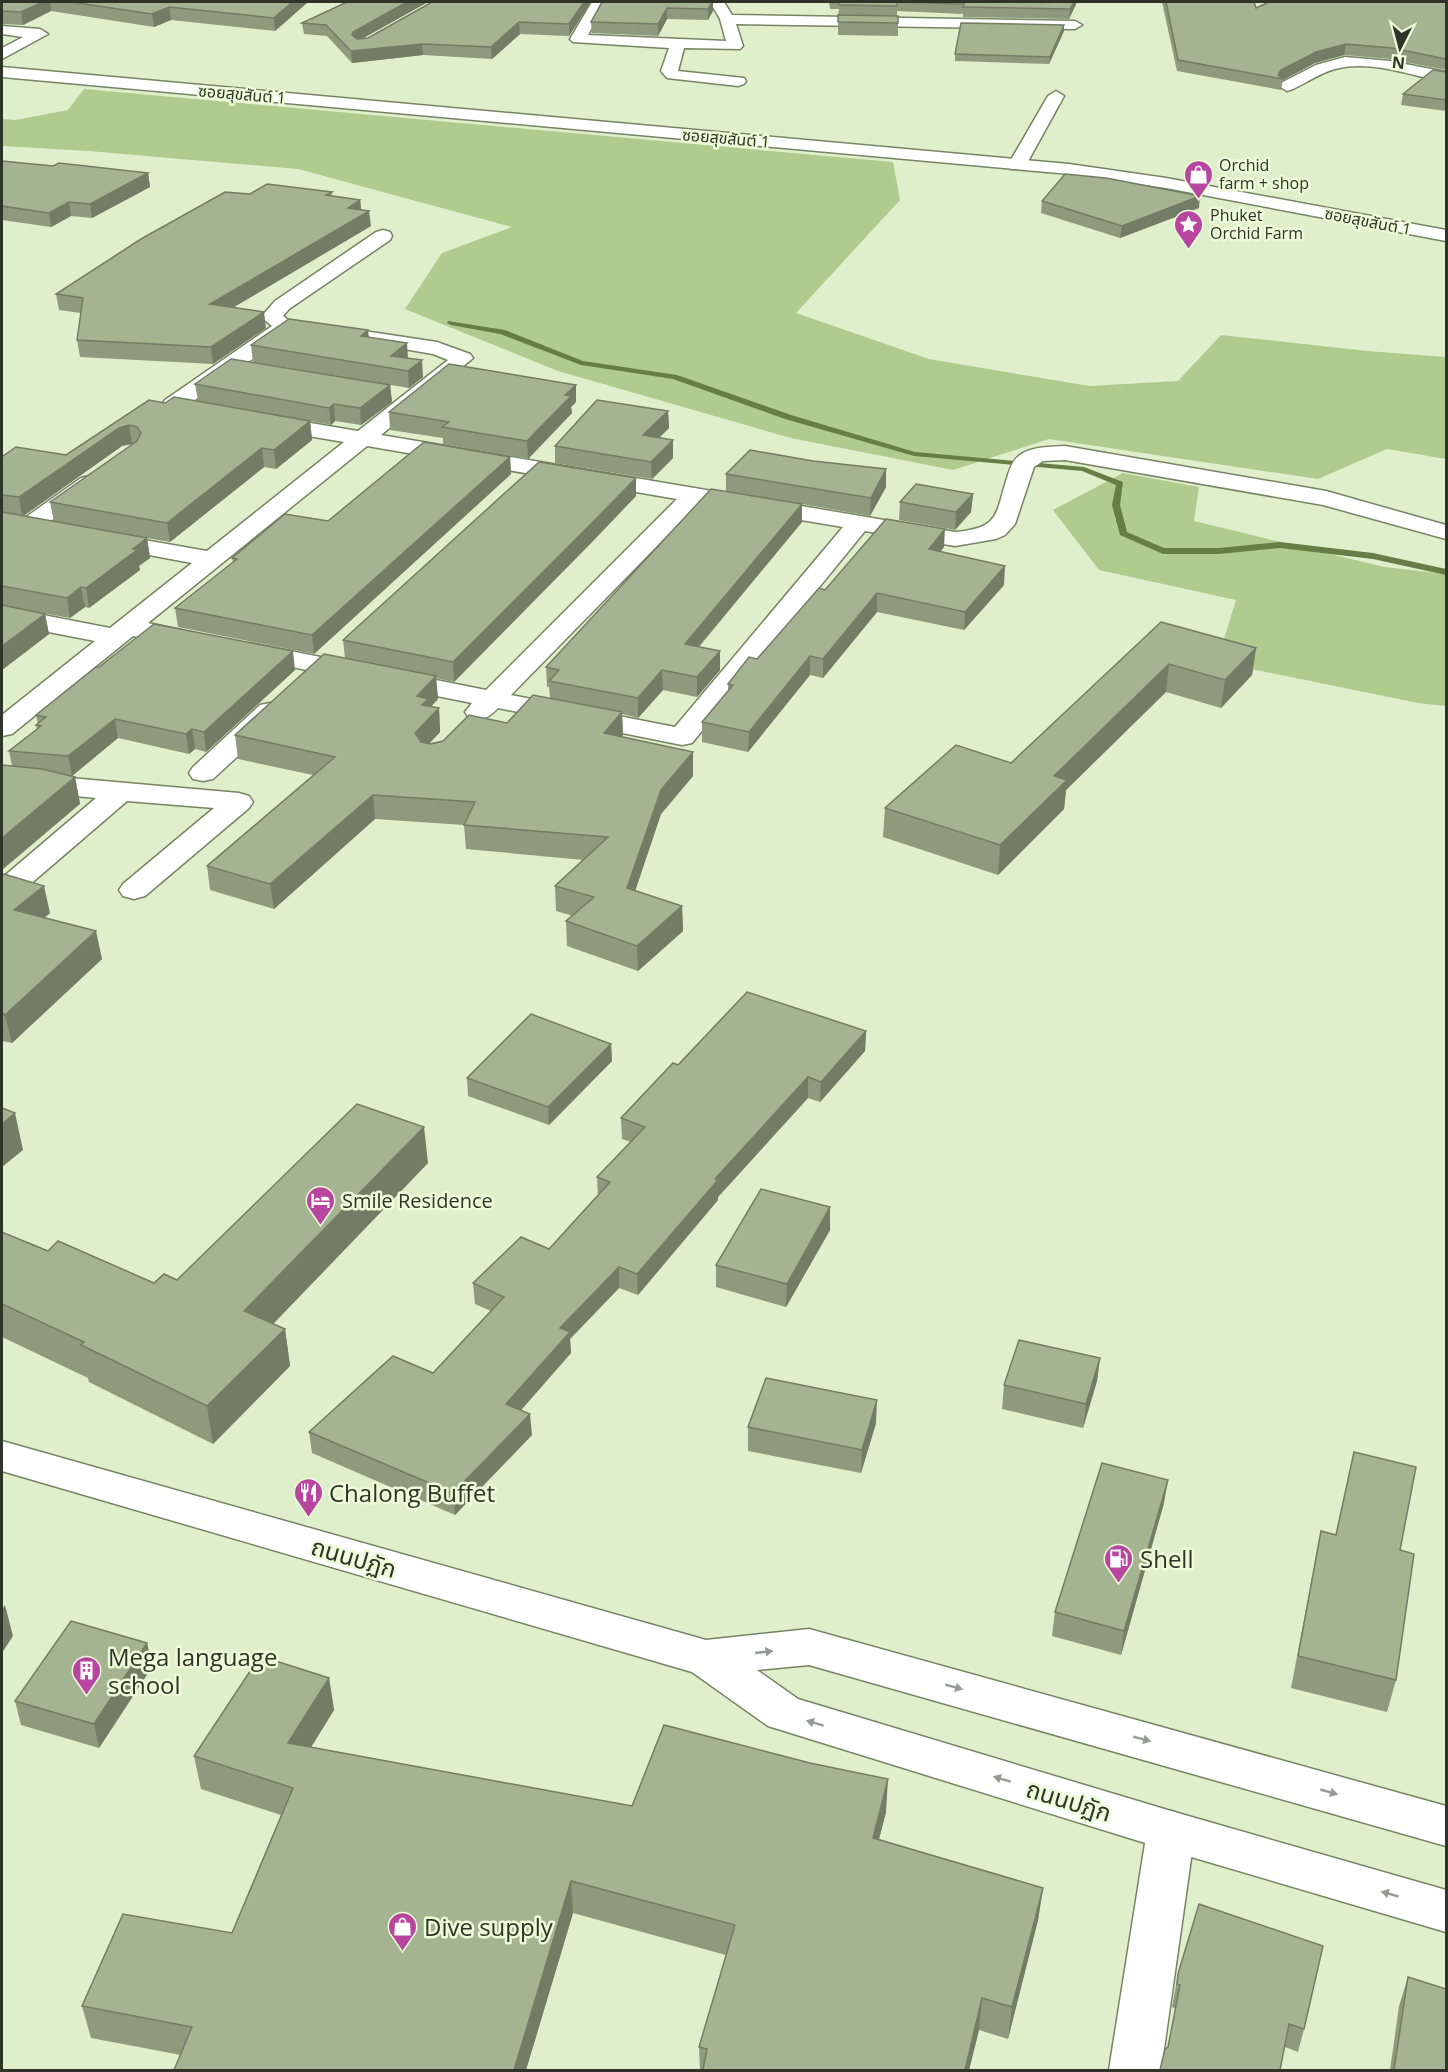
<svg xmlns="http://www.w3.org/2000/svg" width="1448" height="2072" viewBox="0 0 1448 2072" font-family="'Open Sans','Noto Sans Thai',sans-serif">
<rect width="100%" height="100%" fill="#dfeecb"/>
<g fill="#b1ca8e">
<path d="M 84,89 L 893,162 L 900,200 L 796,313 L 929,359 L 1089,386 L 1178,381 L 1221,335 L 1367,351 L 1446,357 L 1446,459 L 1387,449 L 1318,479 L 1049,439 L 953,470 L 791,438 L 558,371 L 405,309 L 442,253 L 512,227 L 298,169 L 89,151 L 2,146 L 2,119 L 16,120 L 68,110 Z"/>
<path d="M 1123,473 L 1199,487 L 1194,521 L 1384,567 L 1446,574 L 1446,706 L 1418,703 L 1217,662 L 1236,600 L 1099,570 L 1053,510 Z"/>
</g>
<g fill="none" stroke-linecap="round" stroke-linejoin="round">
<path fill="#677d46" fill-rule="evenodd" d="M 448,321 L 505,330 L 583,361 L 677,375 L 791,415 L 915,452 L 1084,467 L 1123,482 L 1120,505 L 1127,532 L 1164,548 L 1219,548 L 1280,542 L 1373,553 L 1446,569 L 1446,575 L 1373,559 L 1280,548 L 1219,554 L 1163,554 L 1120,535 L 1112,505 L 1116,485 L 1082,471 L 914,456 L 785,419 L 673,379 L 581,365 L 500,334 L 451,325 L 447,323 Z"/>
<defs>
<g id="street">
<path d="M 592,2 L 606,2 L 588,35 L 726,41 L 720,19 L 710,2 L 724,2 L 732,15 L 1075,21 L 1082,25 L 1075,29 L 736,24 L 743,46 L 740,49 L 684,48 L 678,71 L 744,78 L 746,81 L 744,84 L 738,86 L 667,78 L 661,71 L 669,48 L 573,42 L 570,39 Z"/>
<path d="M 2,26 L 40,29 L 48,34 L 2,59 L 2,48 L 23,37 L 2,34 Z"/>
<path d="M 1345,57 L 1390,61 L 1446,72 L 1446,82 C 1412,76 1370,59 1335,69 C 1320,73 1306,83 1293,89 L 1287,91 L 1279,86 L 1281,83 L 1316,65 Z"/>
<path d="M 1056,91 L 1064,96 L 1026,165 L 1023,169 L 1011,169 L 1008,165 L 1048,96 Z"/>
<path d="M 383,230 L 390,232 L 392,236 L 390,240 L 289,309 L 283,316 L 296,326 L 293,330 L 192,402 L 214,406 L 217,411 L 214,416 L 206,418 L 165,410 L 162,405 L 165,400 L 272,326 L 261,317 L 275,301 L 376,232 Z"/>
<path d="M 364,331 L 437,342 L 470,354 L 473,358 L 381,435 L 955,532 C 1001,528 995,514 1008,475 C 1010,468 1013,460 1020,455 C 1032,446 1051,447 1065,446 L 1326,491 L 1446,525 L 1446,539 L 1323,505 L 1065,460 L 1043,461 L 1034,467 L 1015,524 L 1005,535 L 996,539 L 955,546 L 865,531 L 692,743 L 682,745 L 498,708 C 488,718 483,721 469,718 L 465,712 L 472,703 L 241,657 L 237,651 L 241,645 L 250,643 L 486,690 L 677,499 L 367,446 L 148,623 L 199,634 L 203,639 L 199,644 L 190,647 L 133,636 L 12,734 L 2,736 L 2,715 L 95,641 L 2,623 L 2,607 L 110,628 L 192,563 L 95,545 L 92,540 L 95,535 L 104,533 L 207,551 L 344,442 L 261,428 L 258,423 L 261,418 L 269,416 L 358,431 L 448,360 L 433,354 L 357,341 L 354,337 L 357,333 ZM 699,503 L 843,527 L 675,727 L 511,695 Z"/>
<path d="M 89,476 L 97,478 L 101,483 L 97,488 L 35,532 L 27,534 L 19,532 L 15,527 L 19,522 L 81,478 Z"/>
<path d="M 270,703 L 280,705 L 284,711 L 280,717 L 213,779 L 203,781 L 193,779 L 189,773 L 193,767 L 260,705 Z"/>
<path d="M 2,772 L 239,793 L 249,796 L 253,802 L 249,808 L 145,896 L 134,899 L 123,896 L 119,890 L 123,884 L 214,808 L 127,801 L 13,899 L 2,902 L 2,878 L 96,798 L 2,789 Z"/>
<path d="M 1171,1811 L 1188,1817 L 1195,1831 L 1161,2070 L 1109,2070 L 1147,1831 L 1154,1817 Z"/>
</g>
<g id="secondary">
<path d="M 2,67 L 1069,164 L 1166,178 L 1446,230 L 1446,241 L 1166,188 L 1069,174 L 2,77 Z"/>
<path d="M 2,1441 L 706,1640 L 809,1629 L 1446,1806 L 1446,1846 L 809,1665 L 757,1670 L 798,1699 L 1171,1811 L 1446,1890 L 1446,1932 L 1171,1851 L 768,1726 L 692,1672 L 2,1471 Z"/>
</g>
</defs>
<use href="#street" stroke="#768464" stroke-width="3"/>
<use href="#secondary" stroke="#768464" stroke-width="3"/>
<use href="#street" fill="#fff" fill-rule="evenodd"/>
<use href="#secondary" fill="#fff" fill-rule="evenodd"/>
</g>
<g fill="#8d9a7d" fill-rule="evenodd">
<path d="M 2,2 L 308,2 L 275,31 L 171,20 L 154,27 L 51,11 L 23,25 L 2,24 Z"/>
<path d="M 347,2 L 428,2 L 362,39 L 368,38 L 591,2 L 569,36 L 520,34 L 492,59 L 423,55 L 352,63 L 327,36 L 304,34 L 302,23 Z"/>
<path d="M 602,2 L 713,2 L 713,11 L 708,20 L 667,19 L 658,36 L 592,33 L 591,22 Z"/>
<path d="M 829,2 L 1077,2 L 1069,19 L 963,17 L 963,14 L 897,11 L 897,16 L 838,15 L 839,9 L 830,9 Z"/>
<path d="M 1162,2 L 1254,2 L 1256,8 L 1446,2 L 1446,70 L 1390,59 L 1344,55 L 1315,63 L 1283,80 L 1281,90 L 1177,71 Z"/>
<path d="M 838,15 L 898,23 L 898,36 L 838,35 Z"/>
<path d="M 1064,31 L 1049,64 L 955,61 L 955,54 Z"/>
<path d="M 1446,72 L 1446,111 L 1401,105 L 1403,94 Z"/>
<path d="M 2,161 L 53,166 L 148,173 L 150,187 L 92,218 L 71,216 L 51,227 L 2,220 Z"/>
<path d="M 332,192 L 332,196 L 360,200 L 361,210 L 371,226 L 234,307 L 266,328 L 213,364 L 80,357 L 77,340 L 81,313 L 59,310 L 56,294 L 250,194 Z"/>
<path d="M 1042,201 L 1199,208 L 1120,238 L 1041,213 Z"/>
<path d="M 369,337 L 408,358 L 423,377 L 409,388 L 253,362 L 251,345 Z"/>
<path d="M 195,384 L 390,385 L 392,402 L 361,425 L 335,421 L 331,425 L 310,421 L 312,440 L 276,469 L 264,467 L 170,542 L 147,538 L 150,558 L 139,566 L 140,570 L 89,608 L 85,607 L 70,618 L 15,608 L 45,614 L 49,634 L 2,670 L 2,456 L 66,455 L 165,403 L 198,401 ZM 132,444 L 133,444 L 50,502 L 54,522 L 23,516 L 122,446 Z"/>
<path d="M 576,385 L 576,402 L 571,407 L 572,413 L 528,459 L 443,444 L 443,438 L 390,430 L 389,412 Z"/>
<path d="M 668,411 L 669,428 L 659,438 L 673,458 L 652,479 L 555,463 L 555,446 Z"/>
<path d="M 510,457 L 511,474 L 314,654 L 178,627 L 175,608 L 233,562 L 232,558 L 328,521 Z"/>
<path d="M 726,474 L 886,487 L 870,516 L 802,504 L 802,522 L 699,647 L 720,670 L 697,697 L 663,690 L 638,718 L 622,714 L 623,735 L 622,737 L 693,776 L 661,814 L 635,891 L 682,906 L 683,931 L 638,971 L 567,946 L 566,921 L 573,916 L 556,911 L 555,886 L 584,860 L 466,849 L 464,825 L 375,819 L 274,909 L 210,890 L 207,866 L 313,775 L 238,759 L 235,735 L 345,658 L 343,640 L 636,478 L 636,496 L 592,542 L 454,682 L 436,678 L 438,699 L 431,707 L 439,708 L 440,732 L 429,743 L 443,741 L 507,723 L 550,698 L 549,687 L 547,687 L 546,667 L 726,492 Z"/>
<path d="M 973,494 L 971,512 L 955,530 L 899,520 L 900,502 Z"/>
<path d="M 944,547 L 940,551 L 1004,585 L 964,630 L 877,612 L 823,678 L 810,675 L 748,752 L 702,742 L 702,722 L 728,691 L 728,684 L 757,659 L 825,590 Z"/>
<path d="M 1161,622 L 1256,648 L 1252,675 L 1221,708 L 1166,692 L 1066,790 L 1064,809 L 998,875 L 883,837 L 885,808 L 1011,763 Z"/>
<path d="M 99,667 L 295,670 L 206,752 L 195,749 L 189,754 L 118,738 L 72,776 L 75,777 L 80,804 L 12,766 L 9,751 L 37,729 L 36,725 L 38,724 L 36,715 Z"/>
<path d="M 2,875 L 50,913 L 44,918 L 102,959 L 12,1043 L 2,1041 Z"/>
<path d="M 866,1031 L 865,1051 L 820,1102 L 808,1098 L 718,1197 L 718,1200 L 638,1295 L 619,1288 L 570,1339 L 571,1353 L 521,1410 L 532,1435 L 455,1515 L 312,1453 L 309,1432 L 433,1373 L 491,1311 L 475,1304 L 473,1283 L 549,1249 L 598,1195 L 597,1177 L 631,1142 L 622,1139 L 621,1118 L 678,1065 Z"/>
<path d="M 611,1044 L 612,1061 L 549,1125 L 468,1096 L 467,1078 Z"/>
<path d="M 428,1163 L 273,1324 L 285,1329 L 290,1366 L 213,1444 L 89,1382 L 88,1378 L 2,1337 L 2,1232 L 48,1251 L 154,1283 L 177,1280 Z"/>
<path d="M 830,1207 L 830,1230 L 786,1307 L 716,1287 L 716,1265 Z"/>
<path d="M 1100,1358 L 1097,1381 L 1083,1428 L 1002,1409 L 1004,1385 Z"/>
<path d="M 876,1423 L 861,1473 L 748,1451 L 748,1427 Z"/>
<path d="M 1164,1503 L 1121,1655 L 1052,1636 L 1055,1612 Z"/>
<path d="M 1321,1531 L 1400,1550 L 1396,1680 L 1387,1712 L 1291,1688 Z"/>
<path d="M 147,1643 L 152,1667 L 99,1748 L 21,1725 L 15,1701 Z"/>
<path d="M 329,1678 L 334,1710 L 311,1747 L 632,1806 L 886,1812 L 879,1839 L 1043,1888 L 1038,1920 L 1008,2039 L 979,2030 L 969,2070 L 700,2070 L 699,2047 L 726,1955 L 573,1913 L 526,2070 L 174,2070 L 181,2055 L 91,2038 L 82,2006 L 232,1933 L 281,1815 L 201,1789 L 194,1756 Z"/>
<path d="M 1178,1974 L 1304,2029 L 1298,2052 L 1285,2047 L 1168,2047 L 1176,2009 L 1172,2007 Z"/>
<path d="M 1408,1977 L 1446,2070 L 1390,2070 L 1399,2006 Z"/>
</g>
<g fill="#737d66">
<path d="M 43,2 L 50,2 L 51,11 L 23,25 L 21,12 Z"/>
<path d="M 292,2 L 308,2 L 275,31 L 274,18 Z"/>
<path d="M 407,2 L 428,2 L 354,43 L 352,35 L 353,32 Z"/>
<path d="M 584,2 L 591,2 L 569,36 L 569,24 Z"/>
<path d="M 712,2 L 713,2 L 713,11 L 708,20 L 708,9 Z"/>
<path d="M 1074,2 L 1077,2 L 1069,19 L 1070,9 Z"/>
<path d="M 169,7 L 171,20 L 154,27 L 152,14 Z"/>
<path d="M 667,8 L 667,19 L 658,36 L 658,24 Z"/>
<path d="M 519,22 L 520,34 L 492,59 L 491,47 Z"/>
<path d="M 1064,25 L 1064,31 L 1049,64 L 1050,57 Z"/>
<path d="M 422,44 L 423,55 L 352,63 L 351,51 Z"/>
<path d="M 1346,44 L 1344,55 L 1315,63 L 1283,80 L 1278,75 L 1281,70 L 1316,52 Z"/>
<path d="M 148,173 L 150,187 L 92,218 L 90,204 Z"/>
<path d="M 1200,196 L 1199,208 L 1120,238 L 1122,226 Z"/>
<path d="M 360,200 L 362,215 L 348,208 Z"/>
<path d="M 69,202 L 71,216 L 51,227 L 49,213 Z"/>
<path d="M 369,211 L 371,226 L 212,320 L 210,304 Z"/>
<path d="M 264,312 L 266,328 L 213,364 L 211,347 Z"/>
<path d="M 368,330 L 370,347 L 361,336 Z"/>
<path d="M 407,343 L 408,359 L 391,356 Z"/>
<path d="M 422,360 L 423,377 L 409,388 L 408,371 Z"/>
<path d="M 390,385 L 392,402 L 361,425 L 360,408 Z"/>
<path d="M 576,385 L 576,402 L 571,407 L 572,413 L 528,459 L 527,441 L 565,395 Z"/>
<path d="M 334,404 L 335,421 L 331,425 L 329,408 Z"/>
<path d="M 668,411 L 669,428 L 644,452 L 643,435 Z"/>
<path d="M 310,421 L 312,440 L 276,469 L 274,450 Z"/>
<path d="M 129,425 L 132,444 L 122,446 L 22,517 L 19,497 L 119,428 Z"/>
<path d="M 673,440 L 673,458 L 652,479 L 651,462 Z"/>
<path d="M 262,448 L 264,467 L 170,542 L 167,523 Z"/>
<path d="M 510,457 L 511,474 L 314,654 L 312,635 Z"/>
<path d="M 886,469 L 886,487 L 870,516 L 871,498 Z"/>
<path d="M 636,478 L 636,496 L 592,542 L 454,682 L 453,662 Z"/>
<path d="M 973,494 L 971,512 L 955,530 L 956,512 Z"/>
<path d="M 802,504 L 802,522 L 685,663 L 685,644 Z"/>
<path d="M 945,529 L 944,547 L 928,567 L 929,549 Z"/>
<path d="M 147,538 L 150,558 L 139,566 L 140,570 L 89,608 L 86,588 Z"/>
<path d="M 1005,566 L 1004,585 L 964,630 L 965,612 Z"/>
<path d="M 81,587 L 85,607 L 70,618 L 67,598 Z"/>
<path d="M 877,593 L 877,612 L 823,678 L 823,659 Z"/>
<path d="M 45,614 L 49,634 L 2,670 L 2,646 Z"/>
<path d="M 1256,648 L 1252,675 L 1221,708 L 1225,680 Z"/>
<path d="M 293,651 L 295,670 L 206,752 L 204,732 Z"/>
<path d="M 720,651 L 720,670 L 697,697 L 697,677 Z"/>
<path d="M 810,656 L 810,675 L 748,752 L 749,732 Z"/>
<path d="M 1169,664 L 1166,692 L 1066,790 L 1064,809 L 998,875 L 1000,845 L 1054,776 Z"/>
<path d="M 662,670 L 663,690 L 638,718 L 638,698 Z"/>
<path d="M 436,676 L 438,699 L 429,708 L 439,708 L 440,732 L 417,757 L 415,733 L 417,696 Z"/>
<path d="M 622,712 L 623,735 L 605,756 L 604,733 Z"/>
<path d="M 115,719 L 118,738 L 72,776 L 68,756 Z"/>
<path d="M 192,729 L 195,749 L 189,754 L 186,734 Z"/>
<path d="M 693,752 L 693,776 L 661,814 L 628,912 L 627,888 L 661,790 Z"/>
<path d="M 75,777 L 80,804 L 2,870 L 2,838 Z"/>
<path d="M 373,795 L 375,819 L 274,909 L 270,884 Z"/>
<path d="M 44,886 L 50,913 L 20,938 L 14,910 Z"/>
<path d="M 682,906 L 683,931 L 638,971 L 637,946 Z"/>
<path d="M 96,931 L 102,959 L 12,1043 L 5,1015 Z"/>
<path d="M 866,1031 L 865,1051 L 820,1102 L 821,1082 Z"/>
<path d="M 611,1044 L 612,1061 L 549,1125 L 548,1107 Z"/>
<path d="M 808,1077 L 808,1098 L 718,1197 L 718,1200 L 638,1295 L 637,1274 L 715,1179 Z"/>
<path d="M 15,1113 L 23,1150 L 2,1167 L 2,1124 Z"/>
<path d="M 424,1127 L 428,1163 L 250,1348 L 244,1311 Z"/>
<path d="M 830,1207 L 830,1230 L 786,1307 L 787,1284 Z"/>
<path d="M 619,1267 L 619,1288 L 570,1339 L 571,1353 L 508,1425 L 506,1404 L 560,1328 Z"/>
<path d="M 285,1329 L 290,1366 L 213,1444 L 207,1406 Z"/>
<path d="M 1100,1358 L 1097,1381 L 1083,1428 L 1086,1404 Z"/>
<path d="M 877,1400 L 876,1423 L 861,1473 L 862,1450 Z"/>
<path d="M 530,1414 L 532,1435 L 455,1515 L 453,1493 Z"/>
<path d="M 1168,1480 L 1164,1503 L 1121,1655 L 1124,1631 Z"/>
<path d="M 5,1605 L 13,1636 L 2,1653 L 2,1610 Z"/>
<path d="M 147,1643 L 152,1667 L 99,1748 L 94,1724 Z"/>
<path d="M 329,1678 L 334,1710 L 294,1775 L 288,1743 Z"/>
<path d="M 888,1779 L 886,1812 L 871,1870 L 873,1838 Z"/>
<path d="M 571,1881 L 573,1913 L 526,2070 L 514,2070 Z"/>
<path d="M 1043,1888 L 1038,1920 L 1008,2039 L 1012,2007 Z"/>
<path d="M 982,1998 L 979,2030 L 969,2070 L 965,2070 Z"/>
</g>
<g fill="#a4b391" stroke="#737d66" stroke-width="1.5">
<path d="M 2,2 L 43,2 L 21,12 L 2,11 Z"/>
<path d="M 71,2 L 292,2 L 274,18 L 169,7 L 152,14 Z"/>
<path d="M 347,2 L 407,2 L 353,32 L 352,35 L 357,39 L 368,38 L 432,2 L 584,2 L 569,24 L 519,22 L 491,47 L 422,44 L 351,51 L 326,25 L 302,23 Z"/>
<path d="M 602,2 L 712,2 L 708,9 L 667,8 L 658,24 L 591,22 Z"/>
<path d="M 839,2 L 1074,2 L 1070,9 L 963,7 L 964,4 L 897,2 L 897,6 L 839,5 Z"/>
<path d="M 1166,2 L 1254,2 L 1256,8 L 1269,2 L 1446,2 L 1446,59 L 1392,48 L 1346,44 L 1316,52 L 1281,70 L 1278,75 L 1283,79 L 1178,60 Z"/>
<path d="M 838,15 L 898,16 L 898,23 L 838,22 Z"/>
<path d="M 961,23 L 1064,25 L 1050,57 L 955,54 Z"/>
<path d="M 1433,70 L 1446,72 L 1446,100 L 1403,94 Z"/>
<path d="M 2,161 L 53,166 L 59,163 L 148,173 L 90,204 L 69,202 L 49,213 L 2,206 Z"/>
<path d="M 1065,174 L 1106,178 L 1200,196 L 1122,226 L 1042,201 Z"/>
<path d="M 267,184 L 332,192 L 326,195 L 360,200 L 348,208 L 369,211 L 210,304 L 264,312 L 211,347 L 77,340 L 83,298 L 56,294 L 141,239 L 225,192 L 250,194 Z"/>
<path d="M 289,319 L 368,330 L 361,336 L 407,343 L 391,356 L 422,360 L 408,371 L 251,345 Z"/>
<path d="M 231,359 L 390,385 L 360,408 L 334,404 L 329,408 L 195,384 Z"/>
<path d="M 449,364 L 576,385 L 565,395 L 571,396 L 527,441 L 442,427 L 449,422 L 389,412 Z"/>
<path d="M 174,397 L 310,421 L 274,450 L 262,448 L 167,523 L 50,502 L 137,441 L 141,433 L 137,427 L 129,425 L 119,428 L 19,497 L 2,495 L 2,456 L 3,456 L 16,447 L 66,455 L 149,400 L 165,403 Z"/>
<path d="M 597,400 L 668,411 L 643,435 L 673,440 L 651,462 L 555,446 Z"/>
<path d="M 424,442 L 510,457 L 312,635 L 175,608 L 237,559 L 232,558 L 285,514 L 328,521 Z"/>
<path d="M 750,450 L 813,461 L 886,469 L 871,498 L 726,474 Z"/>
<path d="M 539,462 L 636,478 L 592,523 L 453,662 L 343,640 Z"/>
<path d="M 916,484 L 973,494 L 956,512 L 900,502 Z"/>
<path d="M 711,489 L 802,504 L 685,644 L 720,651 L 697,677 L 662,670 L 638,698 L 549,681 L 559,670 L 546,667 Z"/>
<path d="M 2,512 L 147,538 L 133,549 L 137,550 L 86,588 L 81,587 L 67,598 L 2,586 Z"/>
<path d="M 886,519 L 945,529 L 929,549 L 1005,566 L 965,612 L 877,593 L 823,659 L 810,656 L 749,732 L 702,722 L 733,685 L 728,684 L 749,657 L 757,659 L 819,588 L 825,590 Z"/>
<path d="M 2,605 L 45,614 L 2,646 Z"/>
<path d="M 1161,622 L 1256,648 L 1225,680 L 1169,664 L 1054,776 L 1067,780 L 1000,845 L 885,808 L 956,745 L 1011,763 Z"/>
<path d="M 154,624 L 293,651 L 204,732 L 192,729 L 186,734 L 115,719 L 68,756 L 9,751 L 41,726 L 36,725 L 46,717 L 36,715 L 96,667 L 99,667 Z"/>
<path d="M 324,654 L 436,676 L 417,696 L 428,699 L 422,705 L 439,708 L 415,733 L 421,742 L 431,744 L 443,741 L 469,715 L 507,723 L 533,695 L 622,712 L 604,733 L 693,752 L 661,790 L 627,888 L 682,906 L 637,946 L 566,921 L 594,897 L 555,886 L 608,837 L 464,825 L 475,802 L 373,795 L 270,884 L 207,866 L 335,757 L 235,735 Z"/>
<path d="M 2,765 L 42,769 L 75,777 L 2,838 Z"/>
<path d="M 4,874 L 44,886 L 14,910 L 96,931 L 5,1015 L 2,1013 L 2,875 Z"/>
<path d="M 747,992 L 866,1031 L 821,1082 L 808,1077 L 715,1179 L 718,1180 L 637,1274 L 619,1267 L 560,1328 L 570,1332 L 506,1404 L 530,1414 L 453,1493 L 309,1432 L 393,1356 L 433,1373 L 504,1297 L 473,1283 L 521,1237 L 549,1249 L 610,1182 L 597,1177 L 645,1127 L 621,1118 L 673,1063 L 678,1065 Z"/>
<path d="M 531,1014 L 611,1044 L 548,1107 L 467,1078 Z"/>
<path d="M 357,1104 L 424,1127 L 244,1311 L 285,1329 L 207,1406 L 81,1345 L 84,1342 L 2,1304 L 2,1232 L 48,1251 L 58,1241 L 154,1283 L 164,1274 L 177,1280 Z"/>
<path d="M 2,1108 L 15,1113 L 2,1124 Z"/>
<path d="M 761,1189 L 830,1207 L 787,1284 L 716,1265 Z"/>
<path d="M 1019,1340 L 1100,1358 L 1086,1404 L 1004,1385 Z"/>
<path d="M 766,1378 L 877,1400 L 862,1450 L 748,1427 Z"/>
<path d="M 1354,1452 L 1416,1467 L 1400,1550 L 1414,1554 L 1396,1680 L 1298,1656 L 1321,1531 L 1336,1535 Z"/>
<path d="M 1102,1463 L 1168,1480 L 1124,1631 L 1055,1612 Z"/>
<path d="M 71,1621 L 147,1643 L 94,1724 L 15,1701 Z"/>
<path d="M 260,1656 L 329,1678 L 288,1743 L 632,1806 L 664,1725 L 810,1763 L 888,1779 L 873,1838 L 1043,1888 L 1012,2007 L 982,1998 L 965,2070 L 703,2070 L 707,2049 L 699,2047 L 735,1925 L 571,1881 L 514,2070 L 174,2070 L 192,2027 L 82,2006 L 123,1914 L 232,1933 L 293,1788 L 194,1756 Z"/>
<path d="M 1199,1904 L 1323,1946 L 1304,2029 L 1289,2024 L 1280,2070 L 1160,2070 L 1165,2049 L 1168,2047 L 1180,1985 L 1177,1984 L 1178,1974 Z"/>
<path d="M 1408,1977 L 1446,1989 L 1446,2070 L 1394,2070 Z"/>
</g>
<defs><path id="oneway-solid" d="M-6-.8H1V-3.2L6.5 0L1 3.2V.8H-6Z" transform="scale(1.5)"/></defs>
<g fill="#969a93">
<use href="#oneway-solid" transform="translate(764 1652) rotate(-6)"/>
<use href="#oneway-solid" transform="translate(954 1687) rotate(15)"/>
<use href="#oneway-solid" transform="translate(815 1723) rotate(-163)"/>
<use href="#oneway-solid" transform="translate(1142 1739) rotate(15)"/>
<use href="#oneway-solid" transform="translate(1002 1779) rotate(-163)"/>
<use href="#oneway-solid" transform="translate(1329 1792) rotate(16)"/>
<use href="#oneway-solid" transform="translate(1390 1894) rotate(-164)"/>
</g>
<defs>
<symbol id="shop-pin" viewBox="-11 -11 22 30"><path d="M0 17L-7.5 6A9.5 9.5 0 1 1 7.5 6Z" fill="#b846a0" stroke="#ecfcd8"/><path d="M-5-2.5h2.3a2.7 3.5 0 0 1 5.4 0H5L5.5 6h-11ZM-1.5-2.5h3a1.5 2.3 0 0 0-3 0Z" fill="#fff"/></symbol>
<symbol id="sight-pin" viewBox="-11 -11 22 30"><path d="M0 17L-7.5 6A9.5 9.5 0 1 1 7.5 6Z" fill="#b846a0" stroke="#ecfcd8"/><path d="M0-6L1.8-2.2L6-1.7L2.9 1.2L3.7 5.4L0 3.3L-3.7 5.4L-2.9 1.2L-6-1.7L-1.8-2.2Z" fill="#fff"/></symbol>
<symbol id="hotel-pin" viewBox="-11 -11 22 30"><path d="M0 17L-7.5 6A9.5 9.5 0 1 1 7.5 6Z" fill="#b846a0" stroke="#ecfcd8"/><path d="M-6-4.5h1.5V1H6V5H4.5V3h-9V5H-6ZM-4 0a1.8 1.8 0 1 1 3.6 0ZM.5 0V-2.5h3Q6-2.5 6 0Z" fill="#fff"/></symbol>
<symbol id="restaurant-pin" viewBox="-11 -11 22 30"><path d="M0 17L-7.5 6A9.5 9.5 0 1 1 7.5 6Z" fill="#b846a0" stroke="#ecfcd8"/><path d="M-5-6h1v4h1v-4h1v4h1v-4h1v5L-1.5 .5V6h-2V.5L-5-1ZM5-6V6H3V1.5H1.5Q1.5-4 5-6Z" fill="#fff"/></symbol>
<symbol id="fuel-pin" viewBox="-11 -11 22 30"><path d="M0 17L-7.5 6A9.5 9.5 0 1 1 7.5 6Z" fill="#b846a0" stroke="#ecfcd8"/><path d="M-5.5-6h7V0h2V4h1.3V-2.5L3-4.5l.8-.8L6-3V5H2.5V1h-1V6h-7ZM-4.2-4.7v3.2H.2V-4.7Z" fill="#fff"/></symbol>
<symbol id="building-pin" viewBox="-11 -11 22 30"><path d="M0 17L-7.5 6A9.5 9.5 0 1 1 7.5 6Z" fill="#b846a0" stroke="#ecfcd8"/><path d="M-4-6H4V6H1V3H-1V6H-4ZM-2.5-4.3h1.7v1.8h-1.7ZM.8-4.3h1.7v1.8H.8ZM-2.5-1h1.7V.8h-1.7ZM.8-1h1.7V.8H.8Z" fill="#fff"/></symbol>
</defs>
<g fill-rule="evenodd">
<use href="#shop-pin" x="1182" y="158" width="33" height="45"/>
<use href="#sight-pin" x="1172" y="208" width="33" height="45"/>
<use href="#hotel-pin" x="304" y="1184" width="33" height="45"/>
<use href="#restaurant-pin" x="292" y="1476" width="33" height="45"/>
<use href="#fuel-pin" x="1102" y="1542" width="33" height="45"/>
<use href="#building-pin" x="70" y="1654" width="33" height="45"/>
<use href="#shop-pin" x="386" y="1910" width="33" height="45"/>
</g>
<g text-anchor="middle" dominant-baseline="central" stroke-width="5" stroke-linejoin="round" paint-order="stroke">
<g font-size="16" fill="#2e3427" stroke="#ecfcd8">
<text transform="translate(242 94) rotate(5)">ซอยสุขสันต์ 1</text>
<text transform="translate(726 138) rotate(5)">ซอยสุขสันต์ 1</text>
<text transform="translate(1368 221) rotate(11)">ซอยสุขสันต์ 1</text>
</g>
<g font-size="16" fill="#2e3427" stroke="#ecfcd8" text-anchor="start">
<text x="1219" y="165">Orchid<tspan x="1219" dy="18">farm + shop</tspan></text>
<text x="1210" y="215">Phuket<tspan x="1210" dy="18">Orchid Farm</tspan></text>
</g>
<g font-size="20" fill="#2e3427" stroke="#ecfcd8" text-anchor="start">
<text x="342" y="1200">Smile Residence</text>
</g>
<g font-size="24" fill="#2e3427" stroke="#ecfcd8" text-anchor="start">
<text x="329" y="1492">Chalong Buffet</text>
<text x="1140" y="1558">Shell</text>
<text x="108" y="1656">Mega language<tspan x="108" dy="28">school</tspan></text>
<text x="424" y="1926">Dive supply</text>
</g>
<g font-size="24" fill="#2e3427" stroke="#ecfcd8">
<text transform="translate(354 1557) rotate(16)">ถนนปฏัก</text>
<text transform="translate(1069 1800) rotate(17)">ถนนปฏัก</text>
</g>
</g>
<rect width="1448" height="2072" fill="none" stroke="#2e3427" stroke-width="6"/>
<g transform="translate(1400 48) rotate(186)" stroke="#ecfcd8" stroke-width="4.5" paint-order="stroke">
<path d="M0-4.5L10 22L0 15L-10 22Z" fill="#2e3427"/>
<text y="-9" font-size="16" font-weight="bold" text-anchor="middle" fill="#2e3427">N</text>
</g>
</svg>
